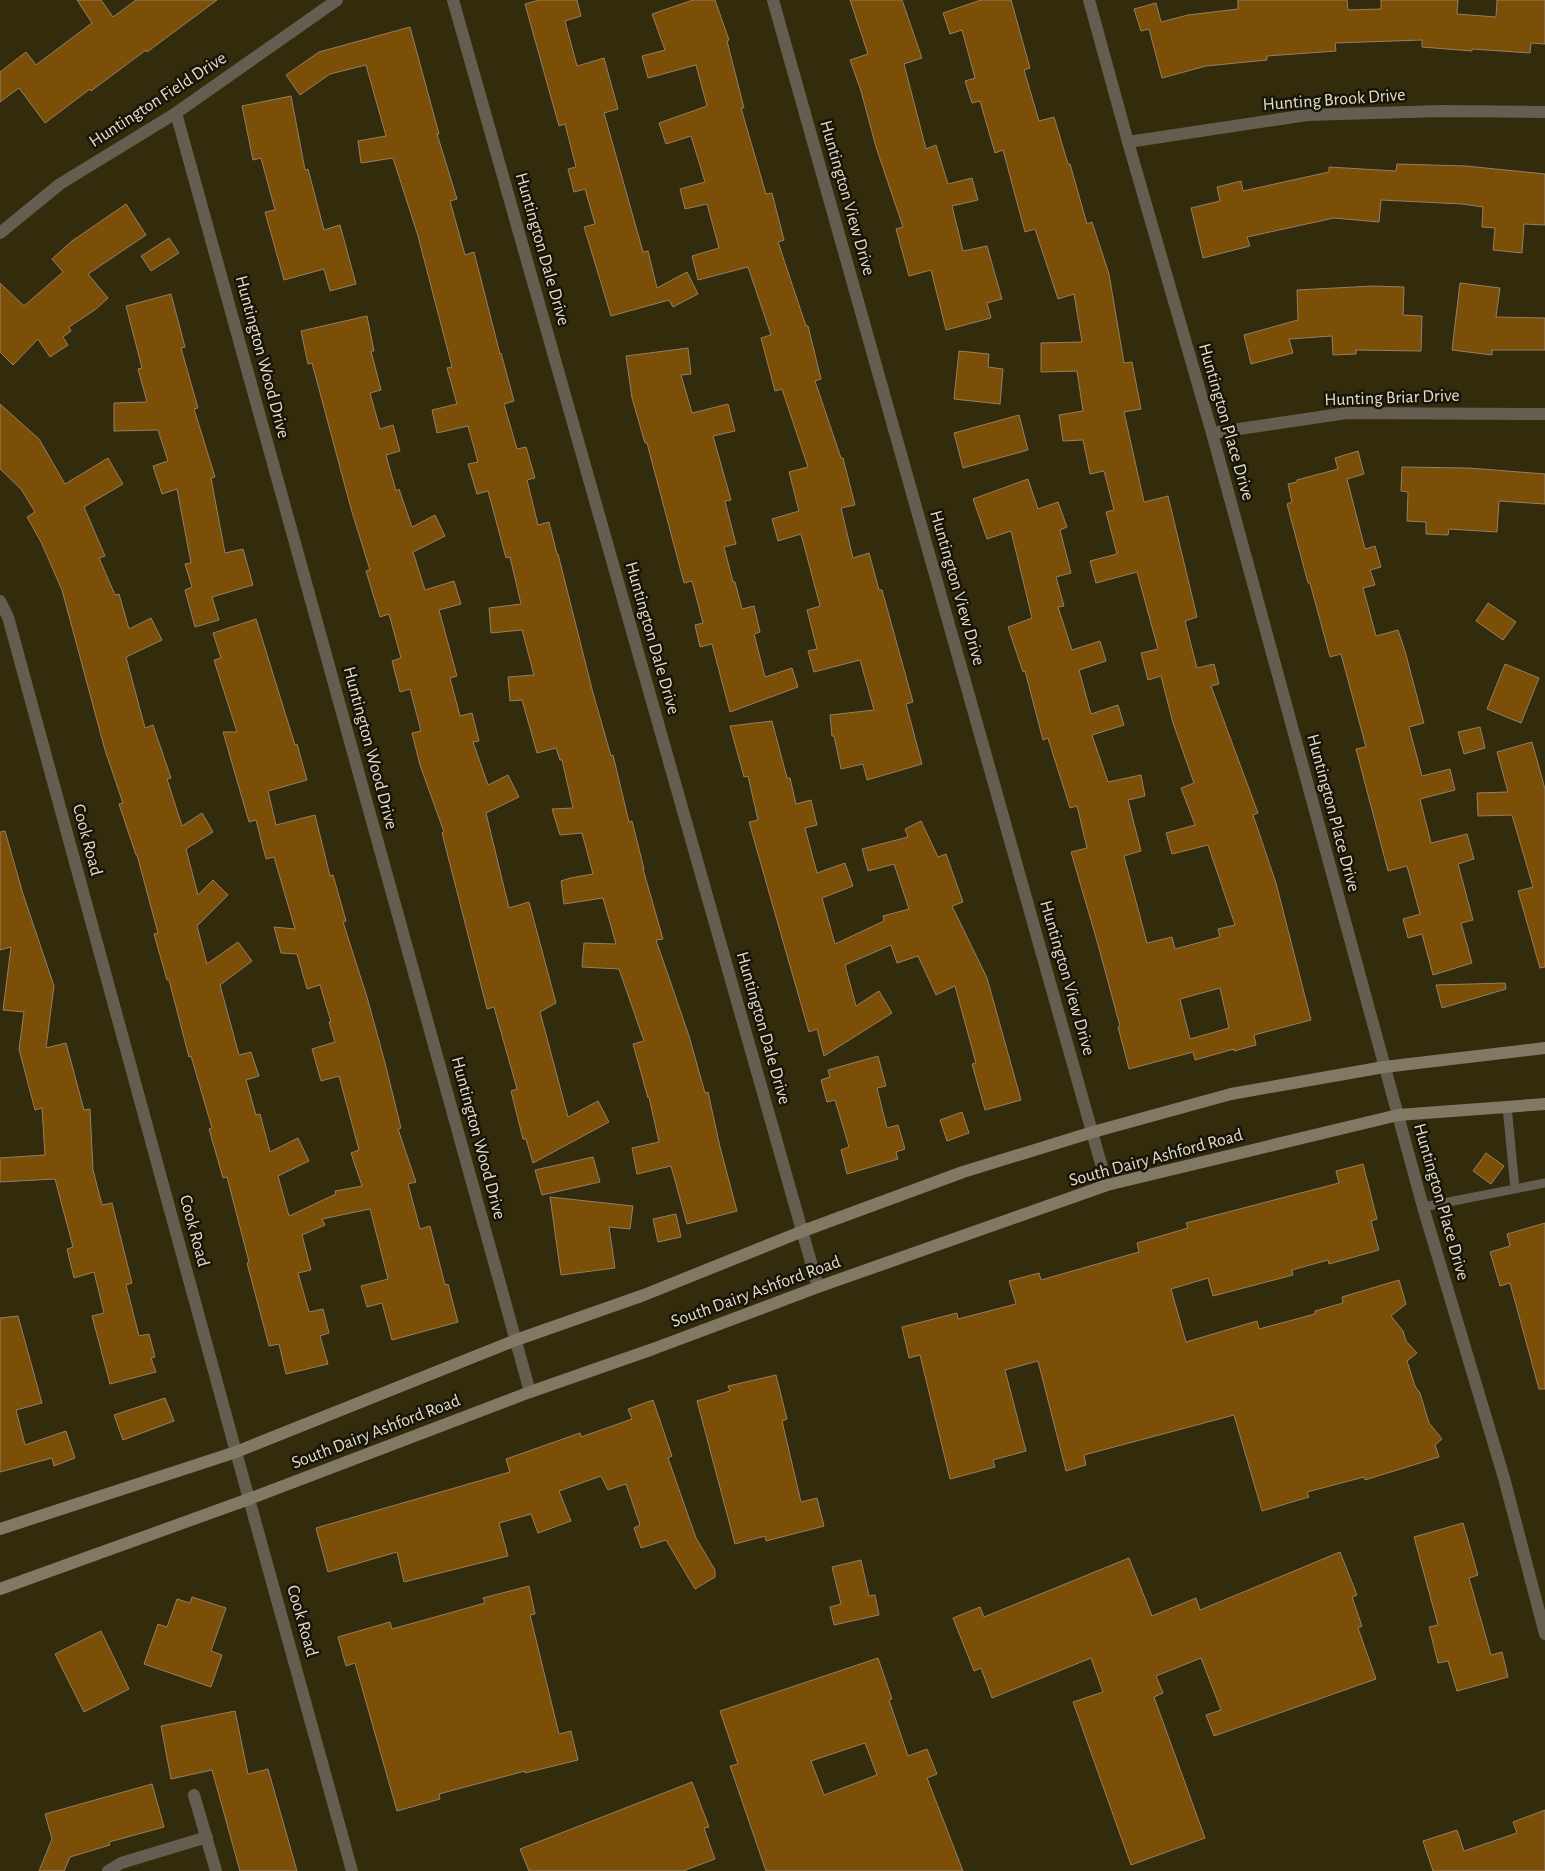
<svg xmlns="http://www.w3.org/2000/svg" width="1545" height="1871" viewBox="0 0 1545 1871" font-family="'Alegreya Sans',sans-serif">
<rect width="100%" height="100%" fill="#332c0c"/>
<g fill="#7c4f08" stroke="#957e63" fill-rule="evenodd">
<path d="M 77,0 L 101,0 L 113,17 L 136,0 L 217,0 L 147,52 L 146,50 L 91,91 L 90,89 L 45,123 L 19,88 L 0,102 L 0,72 L 26,52 L 36,65 L 92,23 Z"/>
<path d="M 539,0 L 577,0 L 581,16 L 565,21 L 577,66 L 604,58 L 618,109 L 604,113 L 643,252 L 648,251 L 657,288 L 687,272 L 698,294 L 673,307 L 669,300 L 611,316 L 584,227 L 595,224 L 585,189 L 574,192 L 568,169 L 576,167 L 565,124 L 559,126 L 525,4 Z"/>
<path d="M 693,0 L 715,0 L 729,40 L 727,41 L 744,108 L 741,108 L 766,194 L 772,193 L 784,240 L 778,242 L 806,326 L 808,326 L 821,379 L 815,381 L 841,458 L 843,458 L 855,505 L 841,508 L 853,558 L 869,553 L 879,590 L 882,590 L 913,702 L 906,704 L 922,764 L 867,780 L 863,764 L 841,769 L 834,736 L 832,736 L 830,715 L 874,710 L 860,660 L 814,672 L 808,651 L 817,649 L 807,610 L 820,606 L 801,534 L 778,541 L 772,519 L 799,511 L 789,472 L 808,467 L 782,389 L 775,391 L 761,338 L 771,335 L 748,267 L 698,280 L 692,256 L 719,248 L 707,204 L 685,209 L 680,189 L 705,182 L 691,136 L 666,144 L 659,123 L 707,106 L 696,65 L 648,78 L 642,56 L 665,50 L 652,14 Z"/>
<path d="M 850,0 L 902,0 L 922,58 L 904,64 L 926,149 L 936,145 L 948,184 L 972,178 L 978,200 L 952,206 L 963,251 L 987,246 L 1002,299 L 987,303 L 991,318 L 946,330 L 931,270 L 909,276 L 896,229 L 903,227 L 876,147 L 861,91 L 850,60 L 868,54 Z"/>
<path d="M 981,0 L 1011,0 L 1030,68 L 1024,70 L 1039,121 L 1054,117 L 1068,164 L 1070,164 L 1087,224 L 1092,222 L 1109,274 L 1124,363 L 1132,362 L 1141,409 L 1124,412 L 1144,502 L 1168,496 L 1197,617 L 1185,621 L 1197,668 L 1214,664 L 1219,684 L 1211,686 L 1258,813 L 1253,815 L 1276,883 L 1311,1020 L 1254,1035 L 1256,1045 L 1234,1051 L 1234,1049 L 1195,1060 L 1193,1052 L 1129,1069 L 1118,1027 L 1120,1026 L 1097,941 L 1071,852 L 1087,848 L 1077,806 L 1070,808 L 1048,738 L 1043,740 L 1025,671 L 1023,672 L 1008,627 L 1032,618 L 1011,531 L 987,539 L 973,499 L 1028,479 L 1038,509 L 1058,502 L 1067,527 L 1060,530 L 1071,573 L 1056,577 L 1064,606 L 1058,607 L 1072,650 L 1100,641 L 1106,661 L 1079,670 L 1091,714 L 1118,705 L 1124,725 L 1092,735 L 1108,782 L 1141,775 L 1145,796 L 1128,800 L 1141,851 L 1124,856 L 1147,943 L 1172,937 L 1175,949 L 1220,937 L 1218,929 L 1235,925 L 1208,845 L 1172,854 L 1166,833 L 1195,825 L 1181,788 L 1194,783 L 1173,723 L 1161,676 L 1148,680 L 1141,653 L 1158,649 L 1137,572 L 1096,583 L 1090,561 L 1117,554 L 1106,512 L 1114,510 L 1104,471 L 1090,474 L 1083,440 L 1063,441 L 1059,415 L 1083,411 L 1077,371 L 1041,372 L 1041,343 L 1082,342 L 1074,294 L 1058,299 L 1035,229 L 1025,232 L 1003,150 L 995,153 L 980,101 L 972,103 L 965,81 L 975,78 L 962,30 L 950,34 L 943,13 ZM 1220,988 L 1229,1028 L 1190,1039 L 1180,999 Z"/>
<path d="M 1238,0 L 1347,0 L 1348,10 L 1381,9 L 1381,0 L 1458,0 L 1457,14 L 1496,17 L 1497,0 L 1545,0 L 1545,44 L 1531,43 L 1530,53 L 1472,49 L 1472,51 L 1422,47 L 1422,40 L 1335,43 L 1336,51 L 1267,56 L 1267,60 L 1206,66 L 1162,78 L 1149,29 L 1141,31 L 1134,9 L 1156,3 L 1161,22 L 1188,15 L 1238,9 Z"/>
<path d="M 410,27 L 439,134 L 437,134 L 457,199 L 450,201 L 465,255 L 474,252 L 500,354 L 501,353 L 514,401 L 504,404 L 517,449 L 526,447 L 535,478 L 527,480 L 538,525 L 549,522 L 557,554 L 558,554 L 593,693 L 611,756 L 613,755 L 629,822 L 632,821 L 644,869 L 643,869 L 663,939 L 656,940 L 689,1036 L 705,1093 L 708,1092 L 720,1147 L 737,1211 L 687,1224 L 671,1166 L 637,1174 L 632,1148 L 659,1142 L 649,1097 L 648,1098 L 633,1044 L 644,1041 L 619,969 L 582,967 L 584,943 L 616,944 L 603,898 L 564,904 L 561,881 L 570,878 L 593,874 L 582,833 L 560,835 L 552,809 L 573,808 L 562,760 L 560,760 L 556,748 L 537,753 L 522,700 L 510,701 L 508,677 L 534,675 L 522,630 L 491,633 L 489,608 L 521,604 L 510,557 L 506,558 L 488,491 L 477,494 L 468,464 L 478,462 L 468,426 L 437,433 L 432,410 L 457,404 L 447,368 L 452,367 L 418,236 L 393,158 L 361,163 L 358,141 L 386,136 L 366,65 L 330,74 L 300,95 L 286,75 L 319,52 Z"/>
<path d="M 291,96 L 305,170 L 308,169 L 324,230 L 340,225 L 356,284 L 330,291 L 324,269 L 284,280 L 265,212 L 275,210 L 261,158 L 253,160 L 242,106 Z"/>
<path d="M 1397,164 L 1466,166 L 1545,174 L 1545,225 L 1524,224 L 1522,253 L 1493,250 L 1495,228 L 1482,227 L 1483,207 L 1462,204 L 1381,200 L 1379,222 L 1334,218 L 1247,237 L 1250,246 L 1203,258 L 1191,208 L 1220,201 L 1217,187 L 1241,181 L 1243,191 L 1329,172 L 1329,167 L 1396,171 Z"/>
<path d="M 126,204 L 146,235 L 88,274 L 108,298 L 96,309 L 69,327 L 71,331 L 63,337 L 68,345 L 50,357 L 38,339 L 13,365 L 0,352 L 0,283 L 24,306 L 63,272 L 52,259 L 72,241 Z"/>
<path d="M 169,238 L 179,253 L 151,271 L 141,256 Z"/>
<path d="M 1460,283 L 1500,288 L 1496,317 L 1545,318 L 1545,350 L 1492,350 L 1492,355 L 1452,350 Z"/>
<path d="M 1373,286 L 1404,287 L 1403,315 L 1422,316 L 1421,351 L 1356,350 L 1356,354 L 1333,355 L 1332,336 L 1289,339 L 1293,353 L 1251,364 L 1244,335 L 1298,320 L 1297,290 Z"/>
<path d="M 171,294 L 185,347 L 181,348 L 198,408 L 194,409 L 215,477 L 211,478 L 225,553 L 243,549 L 253,585 L 212,597 L 219,620 L 195,627 L 185,590 L 192,587 L 185,564 L 191,563 L 177,489 L 162,494 L 153,466 L 168,461 L 158,430 L 114,431 L 114,403 L 147,402 L 138,369 L 142,368 L 126,306 Z"/>
<path d="M 367,316 L 374,351 L 371,351 L 381,390 L 370,393 L 380,429 L 393,425 L 400,451 L 386,455 L 396,491 L 399,489 L 412,527 L 435,515 L 445,536 L 413,552 L 425,590 L 454,581 L 461,604 L 439,610 L 457,676 L 450,678 L 460,716 L 472,713 L 479,741 L 473,742 L 488,785 L 508,775 L 519,797 L 486,813 L 509,908 L 529,902 L 556,1003 L 540,1012 L 568,1117 L 598,1101 L 609,1122 L 533,1163 L 526,1139 L 523,1139 L 511,1091 L 517,1089 L 494,1007 L 487,1009 L 442,833 L 444,832 L 420,765 L 412,733 L 421,731 L 410,689 L 400,692 L 392,661 L 401,658 L 389,614 L 380,617 L 366,571 L 370,570 L 352,512 L 312,363 L 308,364 L 301,331 Z"/>
<path d="M 688,348 L 691,374 L 681,375 L 692,413 L 728,404 L 735,431 L 713,436 L 731,500 L 725,501 L 736,544 L 724,547 L 733,582 L 735,582 L 742,609 L 754,606 L 760,632 L 754,634 L 765,677 L 792,668 L 798,687 L 730,712 L 712,644 L 700,647 L 695,625 L 703,623 L 692,581 L 684,583 L 647,443 L 645,443 L 632,398 L 626,356 Z"/>
<path d="M 959,351 L 989,354 L 988,367 L 1003,369 L 1000,404 L 954,399 Z"/>
<path d="M 0,404 L 39,439 L 65,484 L 108,458 L 123,484 L 84,507 L 105,556 L 99,558 L 115,595 L 119,594 L 129,629 L 151,618 L 162,640 L 126,657 L 145,728 L 153,725 L 171,778 L 167,779 L 182,826 L 202,813 L 213,832 L 186,849 L 198,895 L 213,880 L 228,895 L 197,926 L 207,964 L 238,942 L 252,961 L 220,985 L 239,1055 L 251,1052 L 259,1076 L 246,1080 L 256,1115 L 260,1114 L 270,1152 L 298,1138 L 309,1161 L 278,1176 L 289,1216 L 336,1194 L 335,1191 L 362,1186 L 351,1153 L 359,1150 L 339,1076 L 321,1081 L 312,1049 L 335,1042 L 329,1022 L 331,1022 L 320,985 L 307,989 L 297,954 L 281,953 L 274,927 L 295,929 L 274,857 L 266,859 L 256,820 L 249,822 L 223,732 L 237,732 L 214,660 L 221,658 L 213,633 L 256,619 L 295,745 L 297,744 L 307,780 L 268,791 L 276,825 L 315,815 L 330,876 L 333,875 L 346,921 L 343,922 L 367,997 L 385,1063 L 401,1128 L 398,1129 L 416,1182 L 408,1184 L 420,1229 L 430,1226 L 445,1285 L 448,1284 L 458,1322 L 392,1340 L 382,1303 L 367,1307 L 361,1286 L 388,1279 L 370,1209 L 322,1219 L 325,1225 L 302,1235 L 311,1270 L 298,1273 L 309,1312 L 323,1309 L 329,1333 L 320,1336 L 328,1364 L 286,1374 L 279,1344 L 269,1346 L 247,1263 L 249,1262 L 227,1177 L 223,1178 L 209,1129 L 212,1128 L 191,1056 L 189,1057 L 169,980 L 167,980 L 154,934 L 158,933 L 137,855 L 136,855 L 119,804 L 123,803 L 105,750 L 62,590 L 41,542 L 27,517 L 35,512 L 21,489 L 0,469 Z"/>
<path d="M 1019,415 L 1028,450 L 963,468 L 954,433 Z"/>
<path d="M 1358,451 L 1364,474 L 1347,479 L 1365,549 L 1375,546 L 1381,567 L 1370,570 L 1375,585 L 1363,588 L 1376,636 L 1398,630 L 1405,651 L 1424,723 L 1409,727 L 1422,776 L 1450,769 L 1455,790 L 1420,799 L 1431,843 L 1467,834 L 1474,859 L 1458,864 L 1473,920 L 1461,923 L 1472,963 L 1433,975 L 1422,934 L 1408,938 L 1403,919 L 1420,914 L 1407,866 L 1388,871 L 1356,749 L 1366,747 L 1341,654 L 1330,657 L 1310,583 L 1308,583 L 1287,504 L 1292,502 L 1288,484 L 1297,482 L 1297,480 L 1338,469 L 1335,458 Z"/>
<path d="M 1402,467 L 1469,468 L 1545,474 L 1545,504 L 1499,501 L 1497,532 L 1449,529 L 1448,535 L 1426,534 L 1426,522 L 1407,521 L 1408,492 L 1401,491 Z"/>
<path d="M 1488,603 L 1516,622 L 1503,640 L 1476,621 Z"/>
<path d="M 1505,664 L 1539,678 L 1521,723 L 1487,709 Z"/>
<path d="M 772,721 L 787,778 L 790,778 L 796,804 L 811,800 L 817,825 L 805,828 L 817,873 L 845,863 L 853,886 L 822,898 L 835,944 L 884,921 L 883,916 L 909,909 L 894,864 L 868,871 L 862,849 L 908,837 L 905,829 L 921,821 L 938,857 L 946,854 L 963,902 L 952,906 L 987,978 L 1021,1100 L 985,1110 L 972,1064 L 976,1063 L 955,986 L 936,995 L 918,956 L 897,963 L 891,945 L 845,965 L 856,1006 L 879,991 L 892,1013 L 824,1056 L 817,1029 L 809,1032 L 772,903 L 749,822 L 758,820 L 748,776 L 744,777 L 730,726 Z"/>
<path d="M 1480,727 L 1485,748 L 1464,754 L 1458,732 Z"/>
<path d="M 1532,742 L 1545,789 L 1545,967 L 1540,968 L 1518,891 L 1533,887 L 1512,815 L 1478,816 L 1477,793 L 1508,792 L 1497,752 Z"/>
<path d="M 5,831 L 23,894 L 54,986 L 46,1048 L 66,1043 L 84,1110 L 90,1109 L 93,1170 L 102,1205 L 112,1203 L 132,1283 L 126,1285 L 139,1336 L 149,1334 L 155,1357 L 151,1358 L 156,1372 L 110,1384 L 92,1316 L 104,1313 L 94,1272 L 74,1278 L 67,1249 L 73,1247 L 55,1179 L 0,1182 L 0,1158 L 45,1155 L 42,1108 L 35,1110 L 19,1049 L 24,1012 L 3,1010 L 11,947 L 0,950 L 0,832 Z"/>
<path d="M 1505,983 L 1506,989 L 1442,1008 L 1436,985 Z"/>
<path d="M 878,1056 L 886,1086 L 877,1088 L 887,1128 L 898,1125 L 905,1149 L 896,1152 L 898,1159 L 847,1174 L 841,1150 L 849,1147 L 835,1100 L 827,1102 L 821,1080 L 830,1077 L 828,1070 Z"/>
<path d="M 962,1112 L 969,1133 L 947,1141 L 940,1120 Z"/>
<path d="M 1486,1153 L 1504,1166 L 1491,1184 L 1473,1171 Z"/>
<path d="M 593,1157 L 600,1182 L 542,1195 L 535,1170 Z"/>
<path d="M 1363,1164 L 1377,1219 L 1371,1221 L 1379,1250 L 1329,1264 L 1328,1260 L 1292,1270 L 1293,1275 L 1213,1296 L 1208,1278 L 1171,1289 L 1186,1342 L 1257,1321 L 1259,1329 L 1315,1314 L 1315,1311 L 1343,1303 L 1342,1297 L 1399,1280 L 1406,1304 L 1391,1316 L 1403,1331 L 1406,1341 L 1417,1353 L 1407,1361 L 1415,1386 L 1420,1393 L 1429,1423 L 1442,1439 L 1435,1445 L 1439,1457 L 1365,1480 L 1364,1477 L 1307,1492 L 1309,1497 L 1262,1511 L 1234,1415 L 1084,1455 L 1086,1465 L 1066,1471 L 1038,1361 L 1005,1370 L 1026,1451 L 993,1460 L 995,1467 L 950,1479 L 920,1355 L 909,1358 L 902,1327 L 957,1313 L 958,1319 L 1016,1304 L 1009,1281 L 1039,1273 L 1041,1280 L 1139,1252 L 1137,1243 L 1188,1228 L 1186,1223 L 1339,1183 L 1336,1171 Z"/>
<path d="M 550,1197 L 633,1206 L 630,1229 L 609,1227 L 615,1268 L 561,1275 Z"/>
<path d="M 676,1214 L 681,1237 L 658,1242 L 653,1219 Z"/>
<path d="M 1545,1223 L 1545,1389 L 1539,1389 L 1510,1283 L 1500,1286 L 1490,1252 L 1510,1246 L 1507,1234 Z"/>
<path d="M 18,1316 L 42,1403 L 16,1410 L 25,1445 L 66,1431 L 75,1458 L 54,1466 L 52,1458 L 0,1472 L 0,1318 Z"/>
<path d="M 776,1375 L 787,1419 L 782,1421 L 801,1502 L 817,1498 L 824,1526 L 766,1541 L 765,1536 L 735,1544 L 697,1401 L 730,1391 L 728,1386 Z"/>
<path d="M 165,1398 L 174,1421 L 123,1440 L 114,1415 Z"/>
<path d="M 653,1400 L 672,1456 L 668,1458 L 696,1538 L 715,1570 L 715,1577 L 695,1589 L 666,1540 L 641,1548 L 634,1528 L 640,1525 L 626,1484 L 608,1490 L 601,1476 L 559,1491 L 571,1521 L 538,1533 L 531,1514 L 499,1523 L 508,1556 L 404,1582 L 397,1552 L 328,1572 L 316,1528 L 510,1472 L 506,1459 L 580,1433 L 581,1437 L 632,1419 L 628,1409 Z"/>
<path d="M 1463,1523 L 1478,1575 L 1469,1578 L 1491,1655 L 1502,1652 L 1508,1677 L 1457,1691 L 1448,1661 L 1438,1663 L 1429,1627 L 1438,1625 L 1414,1537 Z"/>
<path d="M 1340,1552 L 1357,1595 L 1352,1597 L 1362,1626 L 1358,1628 L 1376,1679 L 1214,1736 L 1206,1715 L 1221,1710 L 1201,1658 L 1156,1676 L 1163,1693 L 1154,1697 L 1205,1838 L 1131,1865 L 1073,1702 L 1103,1692 L 1091,1658 L 992,1698 L 981,1668 L 974,1671 L 953,1618 L 980,1607 L 984,1617 L 1129,1558 L 1152,1616 L 1196,1598 L 1200,1610 Z"/>
<path d="M 861,1560 L 869,1596 L 875,1595 L 879,1615 L 834,1625 L 830,1607 L 841,1604 L 832,1567 Z"/>
<path d="M 529,1586 L 535,1614 L 530,1615 L 559,1734 L 571,1731 L 578,1760 L 525,1773 L 525,1771 L 439,1794 L 440,1799 L 397,1811 L 355,1663 L 346,1666 L 338,1637 L 390,1622 L 392,1629 L 485,1603 L 483,1598 Z"/>
<path d="M 192,1597 L 226,1608 L 211,1651 L 222,1655 L 211,1687 L 144,1664 L 158,1624 L 167,1627 L 177,1599 L 190,1603 Z"/>
<path d="M 101,1631 L 129,1689 L 84,1712 L 55,1654 Z"/>
<path d="M 878,1658 L 892,1699 L 889,1700 L 908,1756 L 927,1749 L 937,1774 L 927,1778 L 963,1871 L 766,1871 L 730,1766 L 738,1764 L 720,1711 ZM 865,1743 L 877,1775 L 824,1795 L 811,1761 Z"/>
<path d="M 235,1711 L 248,1774 L 268,1769 L 297,1871 L 240,1871 L 212,1770 L 171,1779 L 161,1726 Z"/>
<path d="M 692,1782 L 709,1827 L 704,1828 L 715,1859 L 683,1871 L 529,1871 L 520,1849 Z"/>
<path d="M 152,1784 L 164,1827 L 109,1842 L 110,1845 L 70,1857 L 64,1871 L 39,1871 L 52,1839 L 45,1814 Z"/>
<path d="M 1545,1810 L 1545,1871 L 1433,1871 L 1423,1841 L 1457,1830 L 1464,1851 L 1517,1833 L 1513,1822 Z"/>
</g>
<g fill="none" stroke-linecap="round" stroke-linejoin="round">
<g stroke="#645e51" stroke-width="9">
<path d="M 1507,1107 L 1515,1188"/>
<path d="M 1423,1207 L 1545,1183"/>
</g>
<g stroke="#645e51" stroke-width="12">
<path d="M 453,0 L 818,1287"/>
<path d="M 773,0 L 1107,1185"/>
<path d="M 1089,0 L 1128,142 L 1212,433 L 1423,1207 L 1504,1478 L 1545,1634"/>
<path d="M 176,113 L 530,1392"/>
<path d="M 1128,142 L 1307,115 L 1442,111 L 1545,112"/>
<path d="M 0,233 L 60,184 L 176,113 L 337,0"/>
<path d="M 1212,433 L 1347,413 L 1545,414"/>
<path d="M 0,601 L 8,617 L 236,1452"/>
<path d="M 194,1795 L 216,1871"/>
<path d="M 108,1871 L 121,1863 L 207,1837"/>
</g>
<path stroke="#645e51" stroke-width="12" d="M 236,1452 L 352,1871"/>
<g stroke="#827964" stroke-width="12">
<path d="M 0,1529 L 236,1452 L 516,1340 L 644,1295 L 803,1231 L 963,1172 L 1093,1132 L 1231,1094 L 1384,1067 L 1545,1048"/>
<path d="M 0,1589 L 249,1499 L 530,1392 L 653,1349 L 818,1287 L 1107,1185 L 1398,1115 L 1545,1104"/>
</g>
</g>
<g text-anchor="middle" dominant-baseline="central" stroke-width="5" stroke-linejoin="round" paint-order="stroke">
<g font-size="18" fill="#e1ddcb" stroke="#181408">
<text transform="translate(158 100) rotate(-33)">Huntington Field Drive</text>
<text transform="translate(1334 100) rotate(-4)">Hunting Brook Drive</text>
<text transform="translate(847 198) rotate(74)">Huntington View Drive</text>
<text transform="translate(542 249) rotate(74)">Huntington Dale Drive</text>
<text transform="translate(262 357) rotate(75)">Huntington Wood Drive</text>
<text transform="translate(1392 398) rotate(-2)">Hunting Briar Drive</text>
<text transform="translate(1226 422) rotate(74)">Huntington Place Drive</text>
<text transform="translate(957 588) rotate(74)">Huntington View Drive</text>
<text transform="translate(652 638) rotate(74)">Huntington Dale Drive</text>
<text transform="translate(370 748) rotate(75)">Huntington Wood Drive</text>
<text transform="translate(1333 813) rotate(75)">Huntington Place Drive</text>
<text transform="translate(87 840) rotate(75)">Cook Road</text>
<text transform="translate(1067 978) rotate(74)">Huntington View Drive</text>
<text transform="translate(763 1028) rotate(74)">Huntington Dale Drive</text>
<text transform="translate(478 1138) rotate(75)">Huntington Wood Drive</text>
<text transform="translate(1156 1158) rotate(-15)">South Dairy Ashford Road</text>
<text transform="translate(1441 1202) rotate(74)">Huntington Place Drive</text>
<text transform="translate(194 1231) rotate(75)">Cook Road</text>
<text transform="translate(756 1292) rotate(-20)">South Dairy Ashford Road</text>
<text transform="translate(376 1432) rotate(-21)">South Dairy Ashford Road</text>
<text transform="translate(302 1621) rotate(74)">Cook Road</text>
</g>
</g>
</svg>
